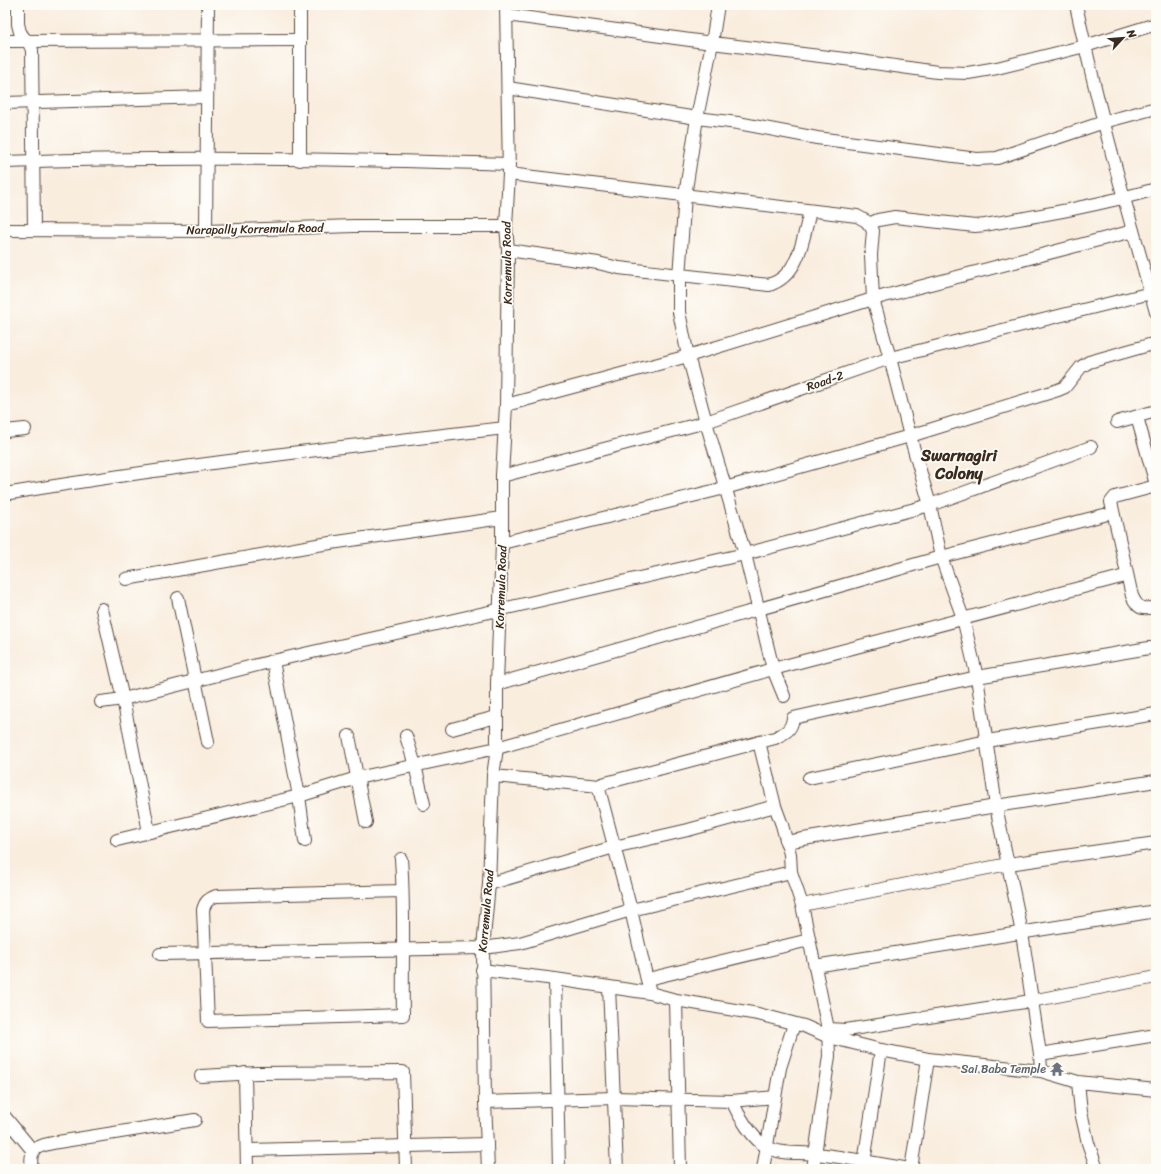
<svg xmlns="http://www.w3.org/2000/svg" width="1161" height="1174" viewBox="0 0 1161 1174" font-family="Sriracha,sans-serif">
<rect width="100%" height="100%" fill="#fdfcf7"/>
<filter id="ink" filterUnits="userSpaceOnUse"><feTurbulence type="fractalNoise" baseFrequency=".025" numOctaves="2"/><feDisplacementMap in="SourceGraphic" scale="8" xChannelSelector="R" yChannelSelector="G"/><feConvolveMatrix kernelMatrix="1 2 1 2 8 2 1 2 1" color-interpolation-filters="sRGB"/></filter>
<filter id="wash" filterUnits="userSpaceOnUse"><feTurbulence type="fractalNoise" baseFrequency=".012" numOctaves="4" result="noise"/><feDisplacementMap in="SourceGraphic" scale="16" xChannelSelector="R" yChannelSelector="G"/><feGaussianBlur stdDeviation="0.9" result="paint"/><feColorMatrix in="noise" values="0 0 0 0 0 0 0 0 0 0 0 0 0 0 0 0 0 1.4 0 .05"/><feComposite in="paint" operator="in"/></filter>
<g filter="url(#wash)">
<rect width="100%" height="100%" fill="#f9edde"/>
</g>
<g filter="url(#ink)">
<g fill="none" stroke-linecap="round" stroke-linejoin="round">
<defs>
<g id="minor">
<path d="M 18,5 L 18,24 L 20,32 L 24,38 L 28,41 L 32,50 L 34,230"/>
<path d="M 718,5 L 712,43 L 697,118 L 685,196 L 679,276 L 679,312 L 688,356 L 706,422 L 745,554 L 773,669 L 784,696"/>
<path d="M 1076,5 C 1098,108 1127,210 1156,312"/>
<path d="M 507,15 L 712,43 L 853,60 L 937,72 L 968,73 L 997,68 L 1085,46 L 1156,24"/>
<path d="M 5,41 L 300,40"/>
<path d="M 508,88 L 697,118 L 738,123 L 817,138 L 977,159 L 997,158 L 1104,122 L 1156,108"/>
<path d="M 5,103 L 207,97"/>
<path d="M 300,160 L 300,5"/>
<path d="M 5,162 C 173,156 341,159 509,164"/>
<path d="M 509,174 L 857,216 L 866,221 L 871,227 L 873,231 L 871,255 L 873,299 L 890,358 L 910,436 L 930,505 L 941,557 L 963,618 L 977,677 L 996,806 L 1022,933 L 1040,1054 L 1041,1071"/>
<path d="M 869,224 L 878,220 L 895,217 L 975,226 L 985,225 C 1042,215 1100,205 1156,189"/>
<path d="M 5,230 L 206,231 L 354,226 L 506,226"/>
<path d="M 206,231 L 208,5"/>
<path d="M 508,250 L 598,263 L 619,268 L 769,285 C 800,275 803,238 810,211"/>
<path d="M 506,405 L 688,356 L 873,299 L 1133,231"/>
<path d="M 1137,417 L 1155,481"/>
<path d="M 1117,422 L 1156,411"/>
<path d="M 5,431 L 25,429"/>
<path d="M 502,476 L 706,422 L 890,358 L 1151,293"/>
<path d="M 1156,486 L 1115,497 L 1111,502 L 1132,596 C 1138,609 1142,610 1156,607"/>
<path d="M 5,494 C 171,466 338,447 505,428"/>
<path d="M 502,543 L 725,488 L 910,436 L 1058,390 L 1065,387 L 1081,367 L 1089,362 L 1156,343"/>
<path d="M 126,579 L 317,545 L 502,518"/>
<path d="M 178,598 L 208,742"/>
<path d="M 102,609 L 123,699 L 149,832"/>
<path d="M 273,661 L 299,796 L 305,841"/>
<path d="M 497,684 L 941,557 L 1104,515"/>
<path d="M 101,702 L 123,699 L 273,661 L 745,554 L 930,505 L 1091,447"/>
<path d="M 452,729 L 496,717"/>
<path d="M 349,736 L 366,822"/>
<path d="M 406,736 L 415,765 L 424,804"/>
<path d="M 759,742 L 775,806 L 782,825 L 790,854 L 791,872 L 802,905 L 828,1029 L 829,1056 L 813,1169"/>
<path d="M 493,776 L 600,786"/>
<path d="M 809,778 L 987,741 L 1156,714"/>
<path d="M 117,840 L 299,796 L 357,778 L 497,748 L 773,669 L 1121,577"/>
<path d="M 786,842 L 996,806 L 1156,781"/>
<path d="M 401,859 C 405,911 402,963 403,1015 L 208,1021 L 203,910 C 205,902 208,899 216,896 L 402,891"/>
<path d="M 489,884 L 614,847 L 688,830 L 775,806"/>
<path d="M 802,905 L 1008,864 L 1156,843"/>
<path d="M 160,954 L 483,948 L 520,943 L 631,910 L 791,872"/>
<path d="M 815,966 L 1156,911"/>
<path d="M 482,970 L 555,979 L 650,993 L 676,1000 L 758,1014 L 804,1026 L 829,1037 L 881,1050 L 928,1059 L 1041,1071 L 1078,1082 L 1156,1090"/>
<path d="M 555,979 L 559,1169"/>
<path d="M 648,979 L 809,940"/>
<path d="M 609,987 L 617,1169"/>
<path d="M 650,993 L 631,910 L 599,789 L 602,784 L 775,738 C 786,732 791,731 793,718 L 977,677 L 1149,648 L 1156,649"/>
<path d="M 676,1000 L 680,1169"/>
<path d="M 828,1029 L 846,1030 L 1031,1001 L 1156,977"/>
<path d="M 1040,1054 L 1156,1035"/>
<path d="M 245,1073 L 247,1169"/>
<path d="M 201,1076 L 257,1073 L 403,1072 L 406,1169"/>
<path d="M 1078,1082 L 1081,1112 L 1088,1143 L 1097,1169"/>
<path d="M 732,1101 C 738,1115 753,1140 767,1147 C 781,1155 800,1152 815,1154 C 847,1157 878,1164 910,1169"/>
<path d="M 485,1102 L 614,1098 L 732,1101 L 775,1097"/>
<path d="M 5,1117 L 33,1151"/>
<path d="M 247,1150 L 487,1144"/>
<path d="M 32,1169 C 28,1146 39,1146 58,1142 L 195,1120"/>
<path d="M 488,1169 L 485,1102 L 483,948 L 489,884 L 493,776 L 497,748 L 497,684 L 502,543 L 502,476 L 506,405 L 508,250 L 506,226 L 509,174 L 506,5"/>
<path d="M 763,1169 L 780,1068 L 794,1024"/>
<path d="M 863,1169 L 881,1050"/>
<path d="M 911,1169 L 928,1059"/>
</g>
</defs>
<use href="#minor" stroke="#58473b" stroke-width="14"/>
<use href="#minor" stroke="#fff" stroke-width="12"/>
</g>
</g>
<defs>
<symbol id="temple-bare" viewBox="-9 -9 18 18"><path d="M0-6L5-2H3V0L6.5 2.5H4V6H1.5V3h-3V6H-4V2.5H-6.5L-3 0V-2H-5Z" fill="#6b7280" stroke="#fdfcf7" stroke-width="2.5" paint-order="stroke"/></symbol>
</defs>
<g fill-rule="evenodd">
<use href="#temple-bare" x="1047" y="1059" width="20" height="20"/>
</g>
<g text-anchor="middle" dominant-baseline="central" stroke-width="3.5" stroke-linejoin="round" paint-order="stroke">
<g font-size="12" fill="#3b2a1e" stroke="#fdfcf7">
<text transform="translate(255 229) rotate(-1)">Narapally Korremula Road</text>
<text transform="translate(507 263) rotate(-91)">Korremula Road</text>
<text transform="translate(825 381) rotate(-19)">Road-2</text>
<text transform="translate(501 587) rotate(-88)">Korremula Road</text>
<text transform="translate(486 911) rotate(-85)">Korremula Road</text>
</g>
<g font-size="12" fill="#5b616d" stroke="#fdfcf7" text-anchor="end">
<text x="1046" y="1069">Sai Baba Temple</text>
</g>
<g font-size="16" font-weight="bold" fill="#3b2a1e" stroke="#fdfcf7">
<text x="959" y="455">Swarnagiri<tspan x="959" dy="18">Colony</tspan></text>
</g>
</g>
<rect width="1161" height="1174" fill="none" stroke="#fdfcf7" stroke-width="20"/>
<g transform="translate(1123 38) rotate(64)" stroke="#fdfcf7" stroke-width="3" paint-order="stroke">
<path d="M0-3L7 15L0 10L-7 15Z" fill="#3b2a1e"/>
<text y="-6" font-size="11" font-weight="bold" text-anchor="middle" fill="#3b2a1e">N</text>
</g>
</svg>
